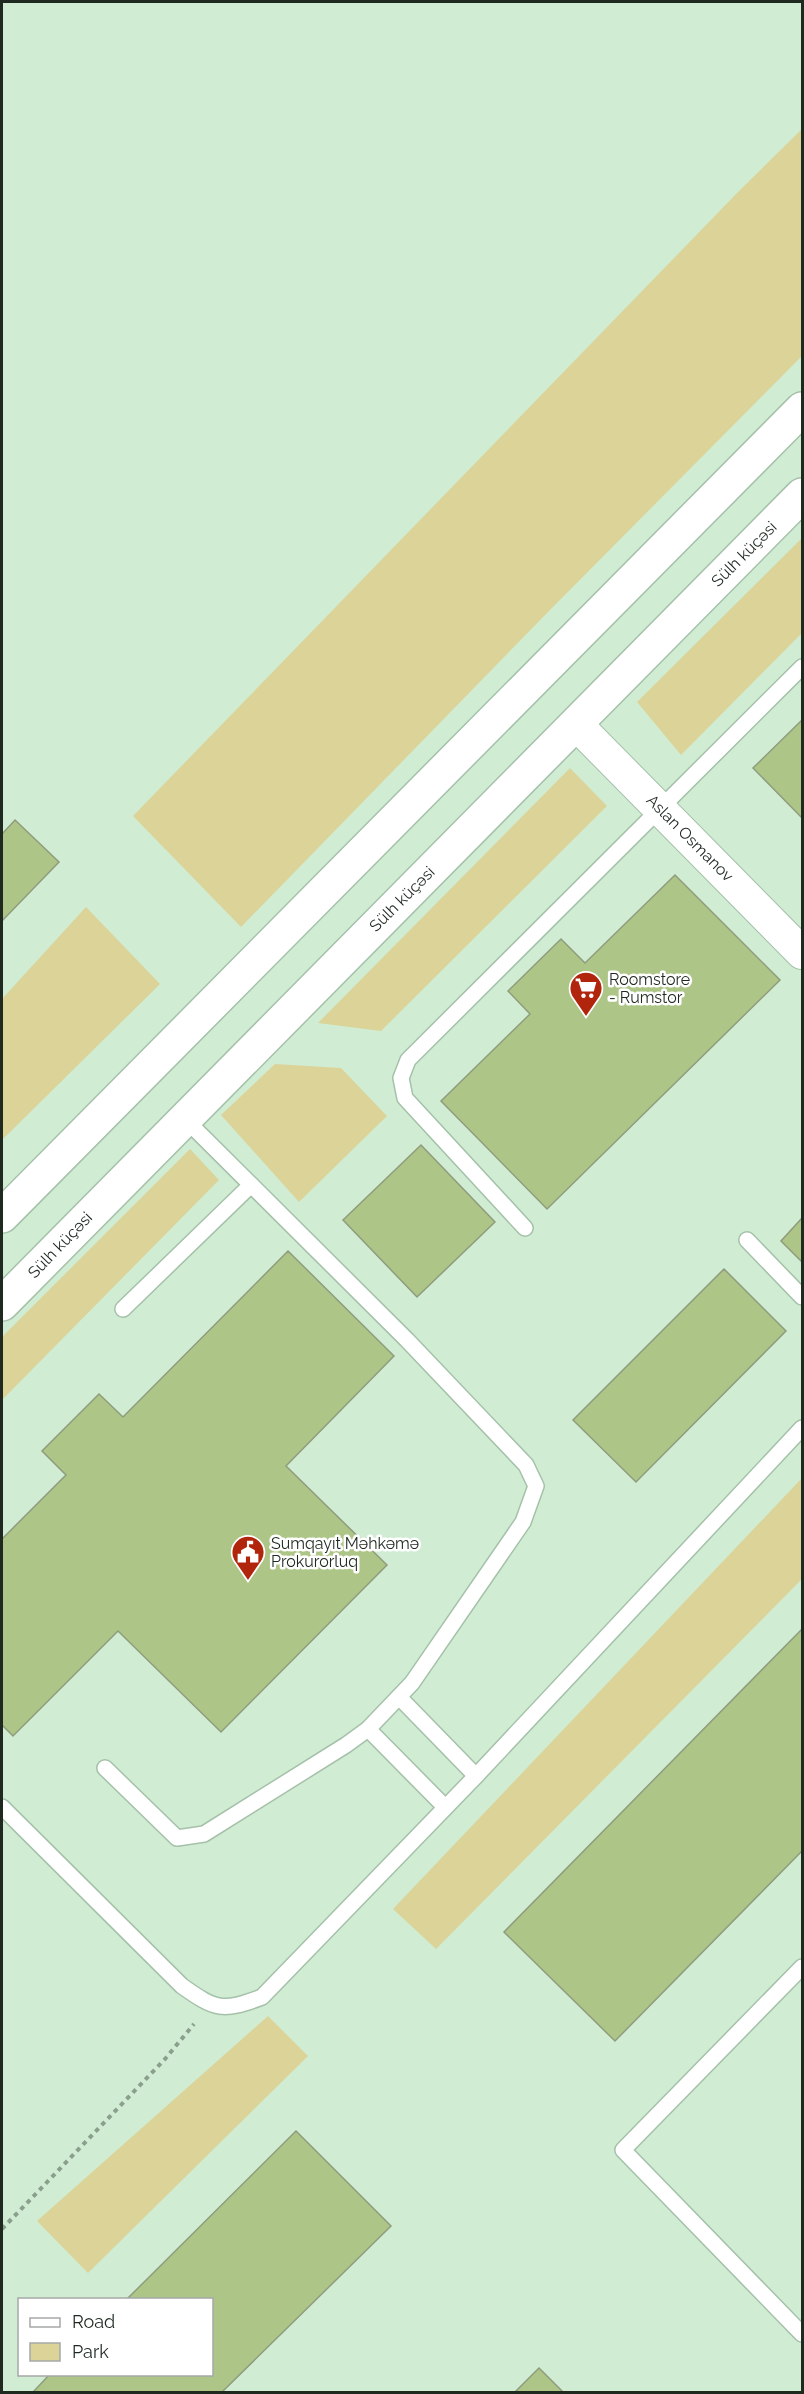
<svg xmlns="http://www.w3.org/2000/svg" width="804" height="2394" viewBox="0 0 804 2394" font-family="Raleway,sans-serif">
<rect width="100%" height="100%" fill="#d0edd4"/>
<g fill="#dbd398">
<path d="M 802,129 L 802,356 L 548,612 L 241,927 L 133,816 L 739,191 Z"/>
<path d="M 802,538 L 802,633 L 681,755 L 637,702 Z"/>
<path d="M 570,768 L 607,806 L 381,1031 L 318,1023 Z"/>
<path d="M 86,907 L 160,984 L 2,1140 L 2,999 Z"/>
<path d="M 275,1064 L 341,1068 L 387,1116 L 299,1202 L 221,1115 Z"/>
<path d="M 190,1149 L 219,1180 L 2,1400 L 2,1337 Z"/>
<path d="M 802,1478 L 802,1579 L 436,1949 L 393,1909 Z"/>
<path d="M 268,2016 L 308,2056 L 88,2273 L 37,2221 Z"/>
</g>
<g fill="#adc586" stroke="#909c7e" stroke-width="1.5">
<path d="M 802,720 L 802,818 L 753,768 Z"/>
<path d="M 15,820 L 59,862 L 2,921 L 2,834 Z"/>
<path d="M 675,875 L 780,980 L 547,1209 L 441,1101 L 530,1014 L 508,991 L 561,939 L 585,963 Z"/>
<path d="M 421,1145 L 495,1222 L 417,1297 L 343,1220 Z"/>
<path d="M 802,1218 L 802,1262 L 781,1241 Z"/>
<path d="M 288,1251 L 394,1356 L 286,1466 L 387,1565 L 221,1732 L 118,1631 L 13,1736 L 2,1725 L 2,1539 L 66,1475 L 42,1451 L 99,1394 L 123,1417 Z"/>
<path d="M 724,1269 L 786,1331 L 636,1482 L 573,1420 Z"/>
<path d="M 802,1629 L 802,1851 L 615,2041 L 504,1932 Z"/>
<path d="M 296,2131 L 391,2226 L 222,2392 L 36,2392 L 34,2391 L 50,2374 L 212,2374 L 212,2300 L 126,2300 Z"/>
<path d="M 539,2368 L 563,2392 L 515,2392 Z"/>
</g>
<g fill="none" stroke-linecap="round" stroke-linejoin="round">
<defs>
<g id="lane">
<path d="M 525,1228 L 405,1098 L 401,1078 L 408,1060 L 802,667"/>
<path d="M 747,1240 L 802,1297"/>
<path d="M 123,1309 L 251,1185"/>
<path d="M 400,1698 L 476,1776"/>
<path d="M 368,1729 L 445,1807"/>
<path d="M 105,1768 L 177,1838 L 204,1834 L 346,1745 L 368,1729 L 412,1683 L 523,1522 L 536,1486 L 526,1465 L 407,1340 L 184,1118"/>
<path d="M 2,1807 L 182,1986 C 216,2010 222,2012 262,1997 L 476,1776 L 802,1428"/>
<path d="M 802,1967 L 623,2150 L 802,2334"/>
</g>
<path id="street" d="M 576,724 L 802,953"/>
<g id="highway">
<path d="M 2,1216 L 802,409"/>
<path d="M 2,1304 L 802,495"/>
</g>
</defs>
<use href="#lane" stroke="#a5c1a9" stroke-width="18"/>
<use href="#street" stroke="#a5c1a9" stroke-width="34"/>
<use href="#highway" stroke="#a5c1a9" stroke-width="36"/>
<path stroke="#8a9f8c" stroke-width="4" stroke-dasharray="4.5 4.5" stroke-linecap="butt" d="M 2,2229 L 165,2059 L 194,2024"/>
<use href="#lane" stroke="#fff" stroke-width="15"/>
<use href="#street" stroke="#fff" stroke-width="32"/>
<use href="#highway" stroke="#fff" stroke-width="33"/>
</g>
<defs>
<symbol id="supermarket-pin" viewBox="-11 -11 22 30"><path d="M0 17L-7.5 6A9.5 9.5 0 1 1 7.5 6Z" fill="#b2250d" stroke="#fff"/><path d="M-6-5.5h2.5l.6 2H6L4.5 2H-2.5L-4.4-4H-6ZM-1.5 3.2a1.3 1.3 0 1 0 .1 0ZM3 3.2a1.3 1.3 0 1 0 .1 0Z" fill="#fff"/></symbol>
<symbol id="civic-pin" viewBox="-11 -11 22 30"><path d="M0 17L-7.5 6A9.5 9.5 0 1 1 7.5 6Z" fill="#b2250d" stroke="#fff"/><path d="M-.6-6.5H3V-4.5H.6V-3L4-1V1h2V6H-6V1h2V-1L-.6-3ZM-1.2 2.5V6h2.4V2.5Z" fill="#fff"/></symbol>
</defs>
<g fill-rule="evenodd">
<use href="#supermarket-pin" x="567" y="969" width="38" height="52"/>
<use href="#civic-pin" x="229" y="1533" width="38" height="52"/>
</g>
<g text-anchor="middle" dominant-baseline="central" stroke-width="5" stroke-linejoin="round" paint-order="stroke">
<g font-size="16" fill="#1f2920" stroke="#fff">
<text transform="translate(744 554) rotate(-45)">Sülh küçəsi</text>
<text transform="translate(690 838) rotate(45)">Aslan Osmanov</text>
<text transform="translate(402 899) rotate(-45)">Sülh küçəsi</text>
<text transform="translate(60 1245) rotate(-46)">Sülh küçəsi</text>
</g>
<g font-size="16" fill="#1f2920" stroke="#fff" text-anchor="start">
<text x="609" y="979">Roomstore<tspan x="609" dy="18">- Rumstor</tspan></text>
<text x="271" y="1543">Sumqayıt Məhkəmə<tspan x="271" dy="18">Prokurorluq</tspan></text>
</g>
</g>
<rect width="804" height="2394" fill="none" stroke="#1f2920" stroke-width="6"/>
<rect x="18" y="2298" width="195" height="78" fill="#ffffff" stroke="#a5a9a6" stroke-width="1.5"/>
<rect x="30" y="2318" width="30" height="9" fill="#ffffff" stroke="#a5a9a6" stroke-width="1.5"/>
<text x="72" y="2328" font-size="18" fill="#1f2920">Road</text>
<rect x="30" y="2343" width="30" height="18" fill="#dbd398" stroke="#a5a9a6" stroke-width="1.5"/>
<text x="72" y="2358" font-size="18" fill="#1f2920">Park</text>
</svg>
